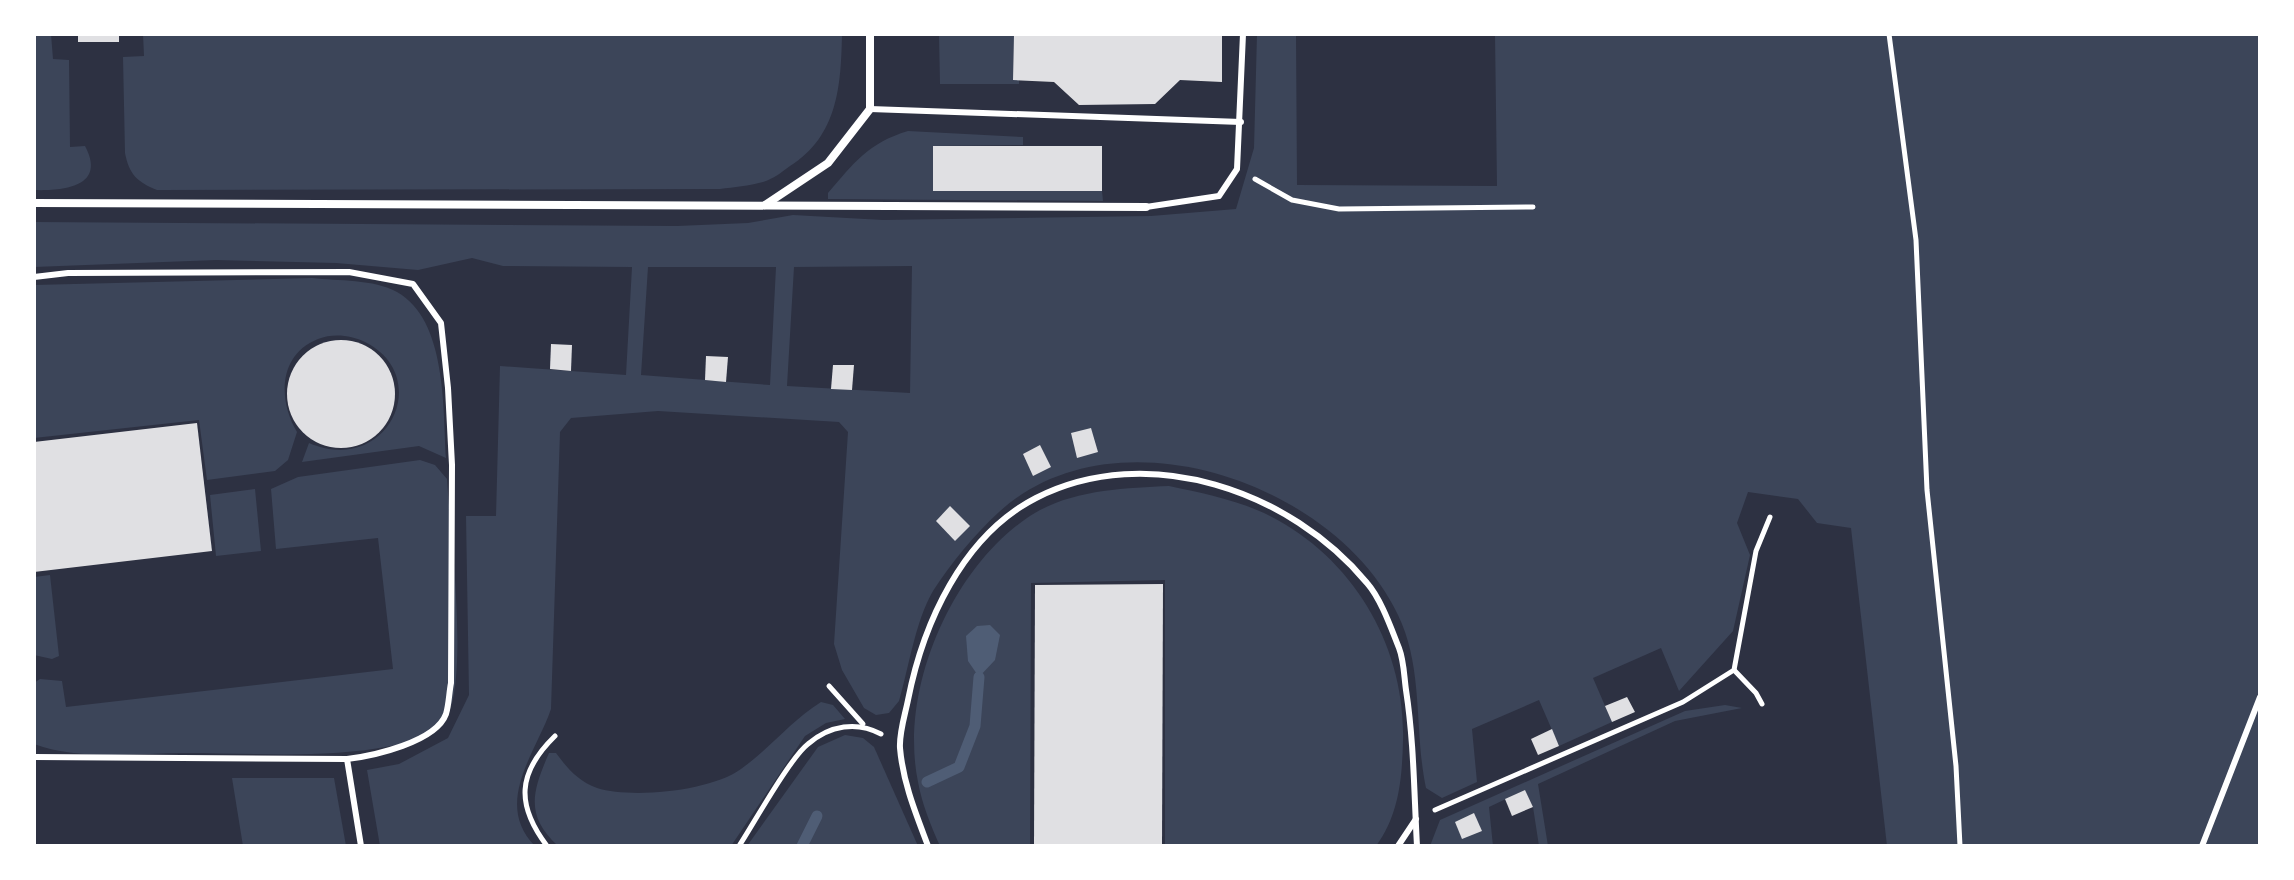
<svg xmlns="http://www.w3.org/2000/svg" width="2294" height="880" viewBox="0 0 2294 880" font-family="Arial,sans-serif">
<rect width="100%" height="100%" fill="#2d3142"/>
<g fill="#3c4559" fill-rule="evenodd">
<path d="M 34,34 L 51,34 L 53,59 L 69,60 L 70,147 L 85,146 C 107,187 63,191 34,190 Z"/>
<path d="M 143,34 L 842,34 C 841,85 838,136 790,166 C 782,172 773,179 763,182 C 749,186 734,187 720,189 L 157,190 C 137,182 129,174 125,153 L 123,57 L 144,56 Z"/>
<path d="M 939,34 L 1014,34 L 1013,79 L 1019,80 L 1019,84 L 940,84 Z"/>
<path d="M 1257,34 L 1296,34 L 1297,185 L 1497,186 L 1495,34 L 2260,34 L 2260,846 L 1887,846 L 1851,528 L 1817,523 L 1798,499 L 1748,492 L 1737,523 L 1750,555 L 1733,631 L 1679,691 L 1661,648 L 1593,678 L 1612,722 L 1559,746 L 1539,700 L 1472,729 L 1477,782 L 1442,798 L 1426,788 C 1414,732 1424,668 1398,615 C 1336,483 1115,406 999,512 C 975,534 951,563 933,591 C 915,622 909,667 899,701 L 889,713 L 876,715 L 864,708 L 842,670 L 834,644 L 848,432 L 839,422 L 658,411 L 571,418 L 560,432 L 551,709 C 536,753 493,803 535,846 L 380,846 L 367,770 L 399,764 L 448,738 L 469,695 L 466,516 L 496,516 L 500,366 L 626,375 L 632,267 L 503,266 L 472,258 L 418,270 L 336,263 L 216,260 L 34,267 L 34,222 L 677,226 L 748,223 L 793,215 L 883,220 L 1151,216 L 1236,209 L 1254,148 ZM 912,266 L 910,393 L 787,386 L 794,267 ZM 648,267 L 776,267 L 770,385 L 641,375 Z"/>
<path d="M 908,131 L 1023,137 L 1023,145 L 933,146 L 933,191 L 1102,191 L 1103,201 L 828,199 L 828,193 C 854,163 868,143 908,131 Z"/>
<path d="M 312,278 C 338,281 374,279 397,292 C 447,320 443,409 446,458 L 419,446 L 302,462 L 309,443 C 387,477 435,377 365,342 C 351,335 333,333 318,339 C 278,355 278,400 297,432 L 288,460 L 275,471 L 207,480 L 199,420 L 34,438 L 34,285 Z"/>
<path d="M 420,460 L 435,465 L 447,479 C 450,528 470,685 445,720 C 433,736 410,742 391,746 C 324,759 253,753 185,753 C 137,753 80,761 34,744 L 34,683 L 40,679 L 62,681 L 66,707 L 393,669 L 378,538 L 276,549 L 271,489 L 298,477 Z"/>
<path d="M 1169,486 C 1202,493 1233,499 1264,513 C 1351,554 1406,645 1403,741 C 1402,779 1399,815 1376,846 L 1165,846 L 1165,580 L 1031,583 L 1030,846 L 940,846 C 931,826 922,804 918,782 C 899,690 951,570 1027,518 C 1067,490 1123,488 1169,486 Z"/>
<path d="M 255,489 L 261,551 L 216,556 L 210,495 Z"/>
<path d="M 50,575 L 59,656 L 52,659 L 34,655 L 34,577 Z"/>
<path d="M 821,702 L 833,705 L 845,719 L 826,723 L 805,736 L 731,846 L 558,846 C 524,815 533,790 549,753 L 556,753 C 567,768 578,781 597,788 C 632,799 711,791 741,769 C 769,749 791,721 821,702 Z"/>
<path d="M 1725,705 L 1742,708 L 1675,721 L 1538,784 L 1548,846 L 1539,846 L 1533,807 L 1525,790 L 1489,807 L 1493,846 L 1430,846 L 1440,820 L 1685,711 Z"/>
<path d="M 845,735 L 863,738 L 874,747 L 918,846 L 747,846 L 818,747 Z"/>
<path d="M 232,778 L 334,778 L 346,846 L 243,846 Z"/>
</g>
<path fill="#4f5d75" d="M 990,625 L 1000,635 L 995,660 L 979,677 L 968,661 L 966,636 L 977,626 Z"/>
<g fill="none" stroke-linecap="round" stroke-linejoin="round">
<g stroke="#4f5d75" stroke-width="11">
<path d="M 927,782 L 959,767 L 975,726 L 979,677"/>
<path d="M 802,846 L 817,816"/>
</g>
</g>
<g fill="#e0e0e3">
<rect x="78" y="34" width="41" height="8"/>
<path d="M 1014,34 L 1222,34 L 1222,82 L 1180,80 L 1155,104 L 1079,105 L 1054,82 L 1013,80 Z"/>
<rect x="933" y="146" width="169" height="45"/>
<circle cx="341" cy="394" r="54"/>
<path d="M 551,344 L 572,345 L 571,371 L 550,369 Z"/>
<path d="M 706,356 L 728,357 L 726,382 L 705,380 Z"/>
<path d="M 833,365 L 854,365 L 852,390 L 831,389 Z"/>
<path d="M 197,423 L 212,551 L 34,572 L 34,442 Z"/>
<path d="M 1091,428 L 1098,452 L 1077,458 L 1071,433 Z"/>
<path d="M 1040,445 L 1051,467 L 1033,476 L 1023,454 Z"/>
<path d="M 950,506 L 970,526 L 955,541 L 936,521 Z"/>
<path d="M 1163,584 L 1162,846 L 1034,846 L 1035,585 Z"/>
<path d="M 1627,697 L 1635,712 L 1612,722 L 1605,706 Z"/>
<path d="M 1552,729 L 1559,746 L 1538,755 L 1531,739 Z"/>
<path d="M 1525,790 L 1533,807 L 1512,816 L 1505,799 Z"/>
<path d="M 1474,813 L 1482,831 L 1462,839 L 1455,822 Z"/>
</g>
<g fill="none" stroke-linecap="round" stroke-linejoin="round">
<g stroke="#fff" stroke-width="5">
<path d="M 1889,34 L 1916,240 L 1927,490 L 1956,766 L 1960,846"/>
<path d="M 1255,179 L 1292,200 L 1339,209 L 1533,207"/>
<path d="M 1734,670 L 1756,693 L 1762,704"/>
<path d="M 829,686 L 863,724"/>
<path d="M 1435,810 L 1683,702 L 1734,670 L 1756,551 L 1770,517"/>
<path d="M 547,846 C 516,805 517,773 555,736"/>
<path d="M 739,846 C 754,823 790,758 808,744 C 830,725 857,721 881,734"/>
</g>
<g stroke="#fff" stroke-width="6">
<path d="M 870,109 L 1241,122"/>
<path d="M 1146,207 L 1219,196 L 1237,169 L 1243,34"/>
<path d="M 34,277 L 68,273 L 349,272 L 413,284 L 441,323 L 448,388 L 452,465 L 451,683 C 449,693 449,704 446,714 C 436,742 373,756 347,759 L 34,757"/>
<path d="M 347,759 L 361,846"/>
<path d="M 928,846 C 916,814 903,783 900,748 C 899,733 905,715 908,700 C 923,624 962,536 1036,498 C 1148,441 1291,491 1367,583 C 1381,599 1391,628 1399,648 C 1404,661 1404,676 1406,690 C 1414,742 1414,793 1417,846"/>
<path d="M 1398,846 L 1416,819"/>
<path d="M 2202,846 L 2260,697"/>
</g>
<g stroke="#fff" stroke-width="8">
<path d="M 34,203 L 1146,207"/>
<path d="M 765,205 L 828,163 L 870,109 L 870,34"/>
</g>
</g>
<rect width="2294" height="880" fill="none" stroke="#ffffff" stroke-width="72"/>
</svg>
